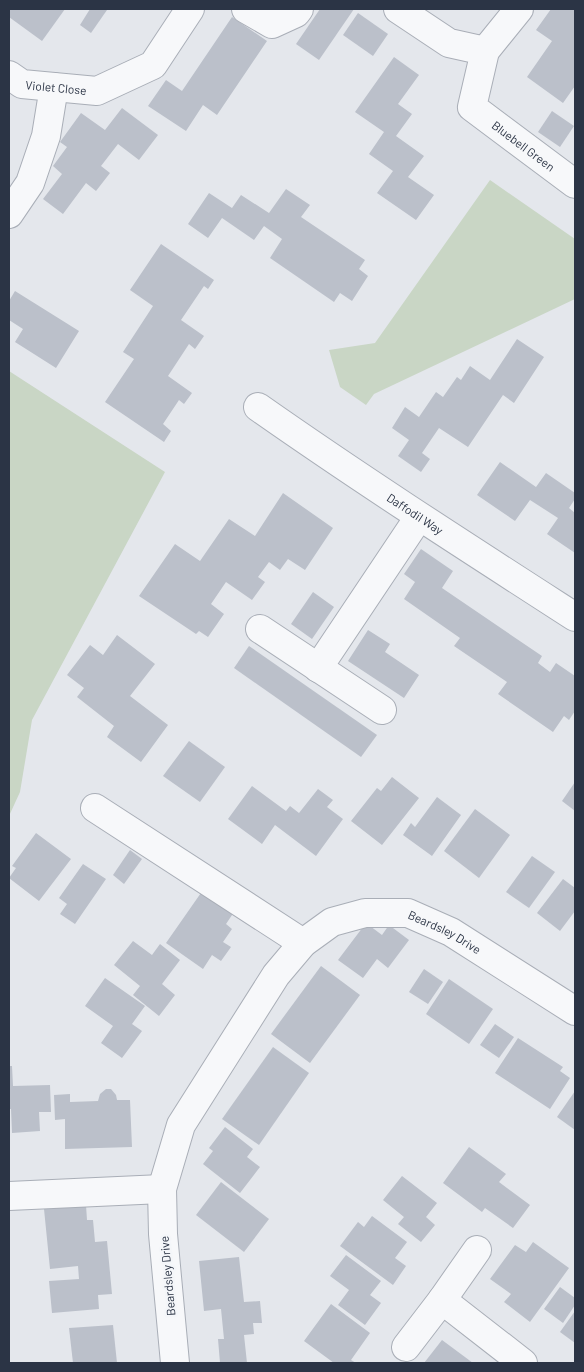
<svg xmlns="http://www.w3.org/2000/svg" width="584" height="1372" viewBox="0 0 584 1372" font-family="Barlow,sans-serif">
<rect width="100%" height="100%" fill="#e4e7ec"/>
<g fill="#c9d6c5">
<path d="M 490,180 L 575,239 L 575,299 L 374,394 L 366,405 L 340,387 L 329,350 L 375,343 Z"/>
<path d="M 9,371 L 165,472 L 32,720 L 20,792 L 9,816 Z"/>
</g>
<g fill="#bbc0ca">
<path d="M 9,9 L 65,9 L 42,41 L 9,17 Z"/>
<path d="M 90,9 L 105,9 L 107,10 L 91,33 L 80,25 Z"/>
<path d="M 320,9 L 354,9 L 319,60 L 296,44 Z"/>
<path d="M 551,9 L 575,9 L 575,86 L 563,103 L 527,77 L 552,41 L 536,30 Z"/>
<path d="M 358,13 L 388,34 L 373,56 L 343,35 Z"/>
<path d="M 232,17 L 267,41 L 217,115 L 203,105 L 186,131 L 148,106 L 166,80 L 182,91 Z"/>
<path d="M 394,57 L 419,75 L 398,104 L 412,114 L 396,136 L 424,156 L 408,177 L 434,195 L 416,220 L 377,193 L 393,171 L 369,154 L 384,132 L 355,112 Z"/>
<path d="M 122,108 L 158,135 L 139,160 L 118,144 L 101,166 L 110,173 L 96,191 L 86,183 L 63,214 L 43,199 L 62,174 L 53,166 L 67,147 L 60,142 L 81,113 L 105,130 Z"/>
<path d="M 552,111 L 574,126 L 560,147 L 538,132 Z"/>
<path d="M 286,189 L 310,205 L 301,217 L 365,260 L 359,269 L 368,276 L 352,301 L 340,293 L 334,302 L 270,258 L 282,239 L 264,226 L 254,240 L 222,218 L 208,238 L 188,224 L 209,193 L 232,208 L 241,195 L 269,213 Z"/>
<path d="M 161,244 L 214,280 L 208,289 L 204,286 L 181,320 L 204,336 L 195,349 L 189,344 L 168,376 L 192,393 L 184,404 L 179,400 L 163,424 L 171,431 L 164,442 L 105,402 L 134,359 L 123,352 L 153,306 L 130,290 Z"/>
<path d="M 15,291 L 79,331 L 56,368 L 15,342 L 23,329 L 9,320 L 9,301 Z"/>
<path d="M 517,339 L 544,357 L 514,403 L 503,395 L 468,447 L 439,428 L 422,453 L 430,459 L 421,472 L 398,456 L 409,440 L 392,428 L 405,407 L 419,417 L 436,392 L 443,397 L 457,377 L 461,380 L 470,366 L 490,380 Z"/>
<path d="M 500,462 L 536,487 L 546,473 L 575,493 L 575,499 L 569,508 L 575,513 L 575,553 L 547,534 L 558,518 L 530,500 L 515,521 L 477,495 Z"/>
<path d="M 283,493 L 333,528 L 305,570 L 288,559 L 280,570 L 269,562 L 258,577 L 265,582 L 252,600 L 226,582 L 211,604 L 224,614 L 208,637 L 199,631 L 196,634 L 139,596 L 175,544 L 200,561 L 229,519 L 255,536 Z"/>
<path d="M 421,549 L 453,571 L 442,588 L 542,656 L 538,663 L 550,672 L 556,663 L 575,676 L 575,711 L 569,720 L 564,716 L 553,732 L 498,694 L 507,682 L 454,646 L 460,638 L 404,599 L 415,582 L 404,574 Z"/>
<path d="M 313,592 L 334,607 L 312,639 L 291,624 Z"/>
<path d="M 368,630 L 390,644 L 385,652 L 419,675 L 404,698 L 348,661 Z"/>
<path d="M 117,635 L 155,664 L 130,696 L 168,725 L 141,762 L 107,737 L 114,726 L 77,697 L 84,688 L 67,675 L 90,645 L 103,655 Z"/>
<path d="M 249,646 L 377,735 L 361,757 L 234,668 Z"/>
<path d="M 189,741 L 225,767 L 200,802 L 163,776 Z"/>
<path d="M 392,777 L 419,798 L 382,845 L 351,821 L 377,788 L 381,791 Z"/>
<path d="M 575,782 L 575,811 L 562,801 Z"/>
<path d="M 252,786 L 286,811 L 290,806 L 299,813 L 318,789 L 333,800 L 327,807 L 343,819 L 316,856 L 275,825 L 262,844 L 228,819 Z"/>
<path d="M 437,797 L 461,815 L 432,856 L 403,835 L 411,823 L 415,827 Z"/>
<path d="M 475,809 L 510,835 L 479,878 L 444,851 Z"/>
<path d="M 36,833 L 71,859 L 39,901 L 9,878 L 16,868 L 12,866 Z"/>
<path d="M 130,850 L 142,859 L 124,884 L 113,875 Z"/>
<path d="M 532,856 L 555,872 L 529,908 L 506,892 Z"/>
<path d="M 83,864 L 106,879 L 75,924 L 60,914 L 67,904 L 59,898 Z"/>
<path d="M 563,879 L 575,888 L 575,911 L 560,931 L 537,913 Z"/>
<path d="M 203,890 L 234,912 L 226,924 L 232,929 L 223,942 L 231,947 L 221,961 L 212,955 L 203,969 L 166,943 Z"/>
<path d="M 366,923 L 382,935 L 389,925 L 409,940 L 388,968 L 377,959 L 363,978 L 338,960 Z"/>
<path d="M 133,941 L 152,955 L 160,944 L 180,960 L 162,984 L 175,995 L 159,1016 L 133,995 L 140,986 L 114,965 Z"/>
<path d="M 321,966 L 360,995 L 310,1063 L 271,1034 Z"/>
<path d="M 424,969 L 443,982 L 428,1004 L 409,992 Z"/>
<path d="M 105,978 L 145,1006 L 132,1024 L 142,1031 L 122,1058 L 101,1043 L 113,1026 L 85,1006 Z"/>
<path d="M 449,979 L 493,1009 L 469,1044 L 426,1014 Z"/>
<path d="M 495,1024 L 514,1037 L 499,1058 L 480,1045 Z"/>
<path d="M 518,1038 L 563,1067 L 560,1071 L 570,1078 L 550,1109 L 495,1073 Z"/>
<path d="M 273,1047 L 309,1073 L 259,1145 L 222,1119 Z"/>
<path d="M 9,1066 L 12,1066 L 13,1086 L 50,1085 L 51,1112 L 39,1112 L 40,1131 L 12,1133 L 11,1109 L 9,1109 Z"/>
<path d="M 106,1089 L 111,1089 L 116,1095 L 117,1100 L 130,1100 L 132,1147 L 65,1149 L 65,1119 L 55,1120 L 54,1095 L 70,1094 L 70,1102 L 98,1101 L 100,1094 Z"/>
<path d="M 575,1091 L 575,1130 L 557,1117 Z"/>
<path d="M 225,1127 L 253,1149 L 247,1157 L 260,1167 L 240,1193 L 203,1164 L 213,1151 L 209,1148 Z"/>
<path d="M 469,1147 L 506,1174 L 499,1182 L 530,1205 L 513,1228 L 485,1208 L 482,1212 L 443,1183 Z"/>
<path d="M 402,1176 L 437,1203 L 426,1217 L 435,1225 L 421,1242 L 398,1224 L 404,1217 L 383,1200 Z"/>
<path d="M 221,1182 L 269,1219 L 244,1252 L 196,1215 Z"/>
<path d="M 86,1205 L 87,1220 L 93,1220 L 95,1242 L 107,1241 L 112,1294 L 98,1295 L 99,1309 L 52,1313 L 49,1281 L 79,1279 L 78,1266 L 50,1269 L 44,1209 Z"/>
<path d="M 372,1216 L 407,1242 L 395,1258 L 406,1266 L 393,1285 L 340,1246 L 358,1222 L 364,1227 Z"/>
<path d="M 533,1242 L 569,1268 L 530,1322 L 504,1302 L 511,1294 L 490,1279 L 515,1245 L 526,1252 Z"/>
<path d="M 346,1255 L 381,1281 L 370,1295 L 381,1303 L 365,1325 L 338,1305 L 349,1290 L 330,1276 Z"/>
<path d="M 239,1257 L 244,1302 L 260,1301 L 262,1323 L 253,1323 L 254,1334 L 244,1335 L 247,1363 L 220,1363 L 218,1339 L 224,1339 L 221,1309 L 204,1311 L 199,1261 Z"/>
<path d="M 560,1287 L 575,1298 L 575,1305 L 563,1323 L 544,1309 Z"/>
<path d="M 331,1304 L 370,1333 L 351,1360 L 356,1363 L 334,1363 L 304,1341 Z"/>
<path d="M 575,1311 L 575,1343 L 560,1332 Z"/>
<path d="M 113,1325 L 117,1363 L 73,1363 L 69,1328 Z"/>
<path d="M 442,1340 L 473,1363 L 424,1363 Z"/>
</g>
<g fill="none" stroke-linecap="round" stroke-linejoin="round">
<defs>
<g id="minor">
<path d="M 246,9 L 272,24 L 296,13 L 299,9"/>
<path d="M 398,9 L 449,43 L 485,51"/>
<path id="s1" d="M 519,9 L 485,51 L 472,107 L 575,184"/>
<path id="s2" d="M 9,75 L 22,84 L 97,91 L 153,65 L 190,9"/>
<path d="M 9,214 L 30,183 L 46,136 L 54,87"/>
<path id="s3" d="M 258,407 C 362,480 468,548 575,617"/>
<path d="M 260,629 L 382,710"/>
<path d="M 318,668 L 419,517"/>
<path d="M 95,808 L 303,943"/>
<path d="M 9,1196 L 162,1189"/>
<path d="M 442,1300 L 477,1250"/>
<path d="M 406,1347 L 442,1300 L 523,1363"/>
<path id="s4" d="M 175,1363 L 163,1234 L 162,1189 L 181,1125 L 276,975 L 303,943 L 332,922 L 365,913 L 408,913 L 451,932 L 575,1011"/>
</g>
</defs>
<use href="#minor" stroke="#a9aeb7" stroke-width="30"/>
<use href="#minor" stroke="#f7f8fa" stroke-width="28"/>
</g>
<g text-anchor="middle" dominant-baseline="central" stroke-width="5" stroke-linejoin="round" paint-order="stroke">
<g font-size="12" fill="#2b3445" stroke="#f4f6f9">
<text stroke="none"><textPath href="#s2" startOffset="50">Violet Close</textPath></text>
<text stroke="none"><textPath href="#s1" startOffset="176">Bluebell Green</textPath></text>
<text stroke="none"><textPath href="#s3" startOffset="190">Daffodil Way</textPath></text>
<text stroke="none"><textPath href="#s4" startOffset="615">Beardsley Drive</textPath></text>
<text transform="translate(167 1276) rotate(-95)">Beardsley Drive</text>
</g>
</g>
<rect width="584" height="1372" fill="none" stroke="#2b3445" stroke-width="20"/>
</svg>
